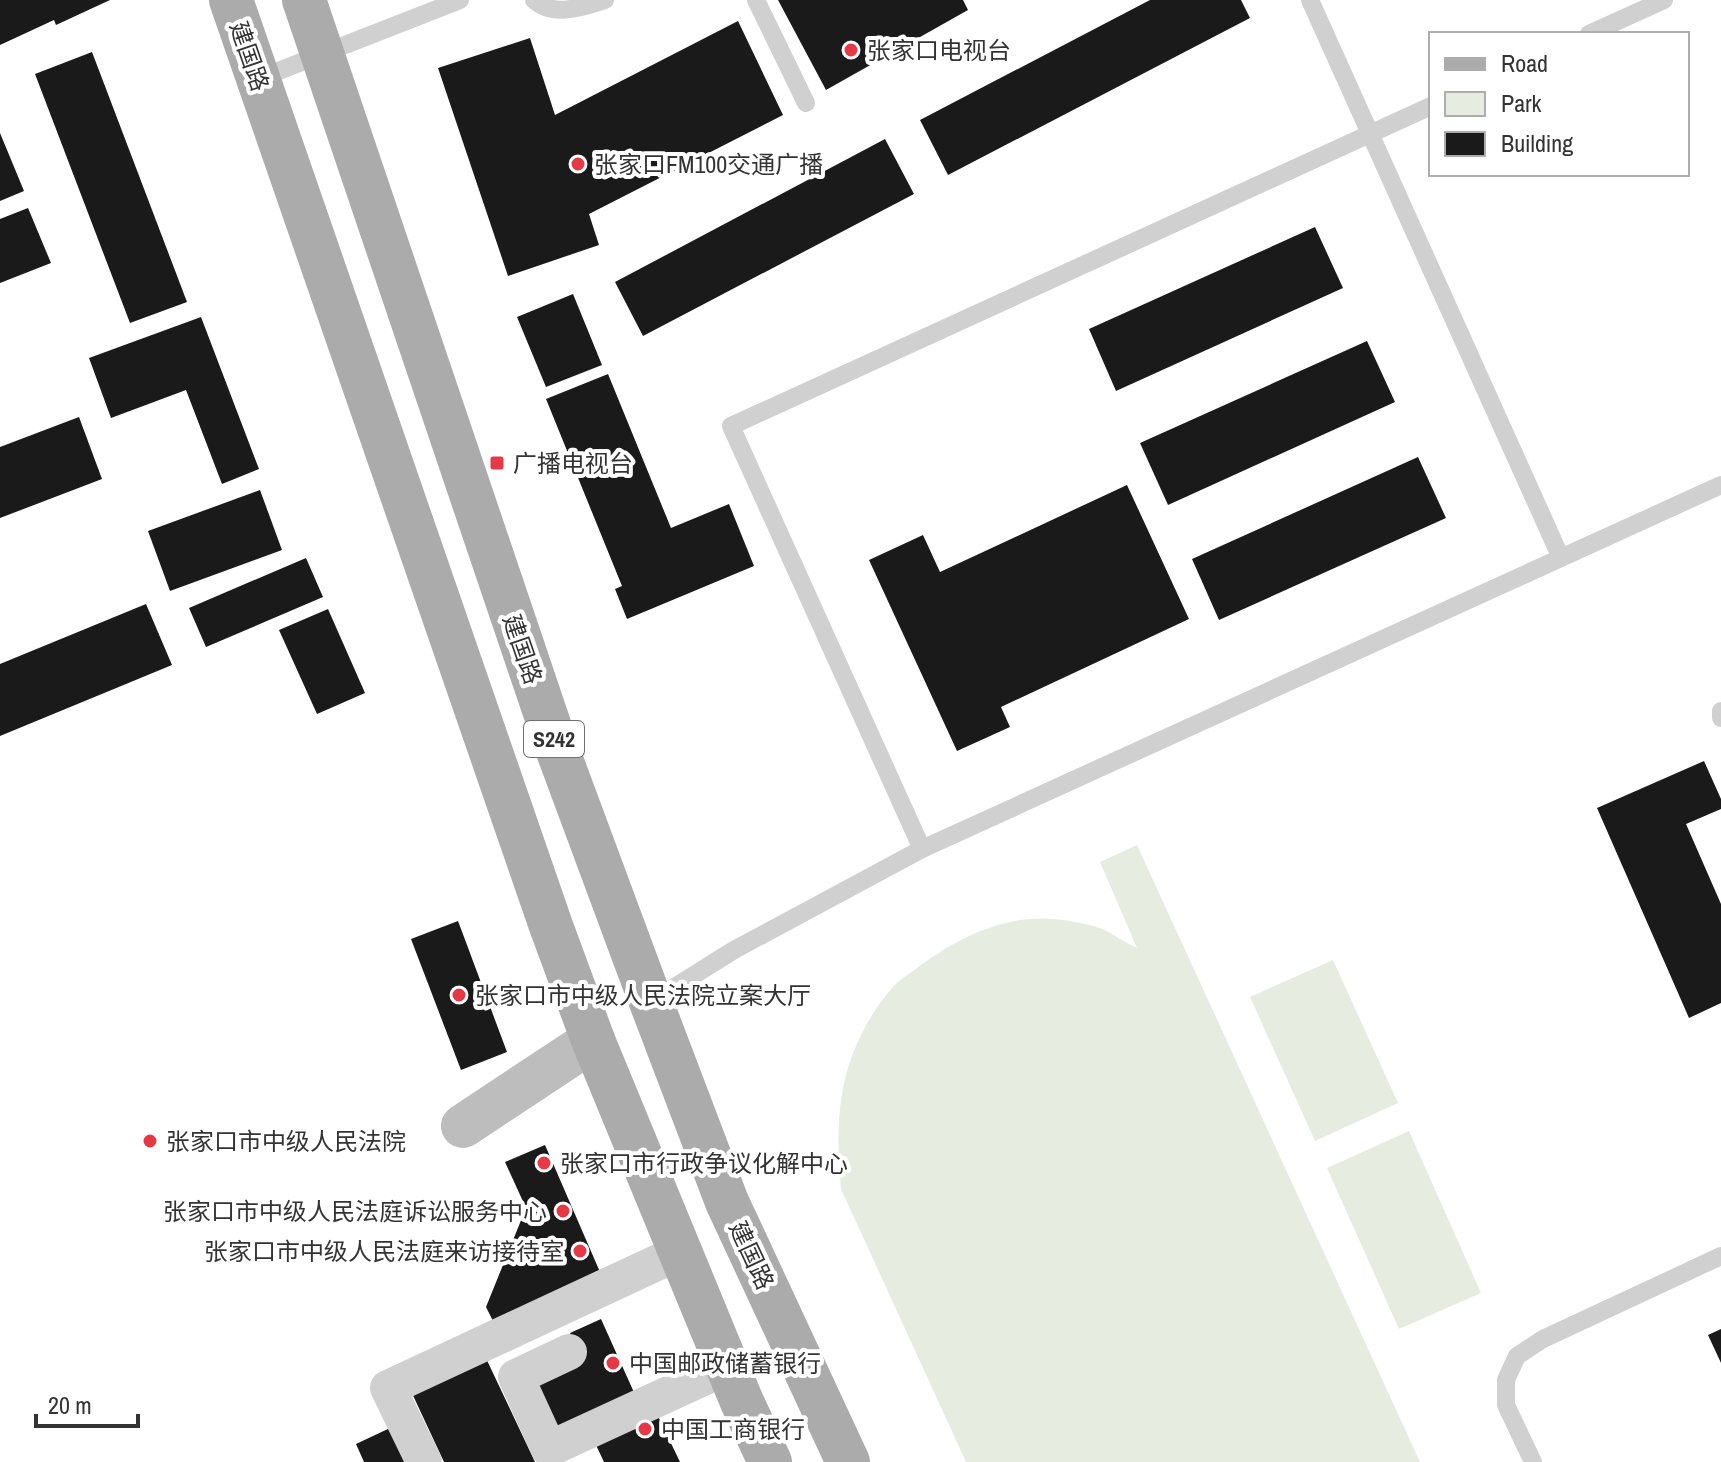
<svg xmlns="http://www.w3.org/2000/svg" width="1721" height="1462" viewBox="0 0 1721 1462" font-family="'Archivo Narrow','Noto Sans SC',sans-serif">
<rect width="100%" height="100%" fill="#fff"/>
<g fill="#e6ecdf">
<path d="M 1137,845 L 1420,1462 L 966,1462 L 841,1189 C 837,1144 836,1099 852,1056 C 861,1031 875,1008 892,988 C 900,979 912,972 921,965 C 962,935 1011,912 1063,920 C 1077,922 1093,925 1105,930 C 1116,936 1126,943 1137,948 L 1100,862 Z"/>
<path d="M 1333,960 L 1398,1103 L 1315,1141 L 1250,997 Z"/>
<path d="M 1409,1131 L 1481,1293 L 1399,1329 L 1327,1168 Z"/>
</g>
<g fill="#1a1a1a">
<path d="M 0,0 L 110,0 L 56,25 L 54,20 L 0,45 Z"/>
<path d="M 778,0 L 963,0 L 968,10 L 826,90 Z"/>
<path d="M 1150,0 L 1241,0 L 1250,18 L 948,175 L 920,120 Z"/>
<path d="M 738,21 L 783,115 L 589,214 L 599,245 L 508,276 L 438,68 L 530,38 L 555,115 Z"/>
<path d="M 92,52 L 187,302 L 130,323 L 35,74 Z"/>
<path d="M 0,133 L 24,191 L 0,201 Z"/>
<path d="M 885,139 L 914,194 L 643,336 L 615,282 Z"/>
<path d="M 28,208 L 51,263 L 0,283 L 0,219 Z"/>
<path d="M 1315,227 L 1343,288 L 1116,391 L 1089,329 Z"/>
<path d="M 573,294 L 602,365 L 546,387 L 517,317 Z"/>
<path d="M 201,317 L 259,469 L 222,484 L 186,390 L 111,418 L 89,358 Z"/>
<path d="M 1367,341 L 1395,402 L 1168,505 L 1140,443 Z"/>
<path d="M 608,374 L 671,528 L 729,504 L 754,566 L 627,619 L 615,589 L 622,586 L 546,399 Z"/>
<path d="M 79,417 L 102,479 L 0,518 L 0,447 Z"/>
<path d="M 1418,457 L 1446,518 L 1219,620 L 1192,559 Z"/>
<path d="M 1127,485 L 1189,619 L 1001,707 L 1010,727 L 957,751 L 869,560 L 923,535 L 940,572 Z"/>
<path d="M 260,490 L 282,550 L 170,591 L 148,531 Z"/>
<path d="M 306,558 L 323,597 L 206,647 L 189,608 Z"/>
<path d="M 146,604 L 172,665 L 0,736 L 0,664 Z"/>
<path d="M 328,609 L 365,693 L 317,714 L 279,630 Z"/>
<path d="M 1704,761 L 1721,799 L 1721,809 L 1686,824 L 1721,904 L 1721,1003 L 1689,1018 L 1597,808 Z"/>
<path d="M 458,921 L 507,1052 L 461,1070 L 411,939 Z"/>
<path d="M 545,1145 L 600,1272 L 493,1321 L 486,1307 L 526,1208 L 505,1162 Z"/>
<path d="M 601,1319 L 637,1399 L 551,1437 L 526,1382 L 581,1358 L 570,1333 Z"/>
<path d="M 1721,1329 L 1721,1363 L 1708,1335 Z"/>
<path d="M 484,1354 L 535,1462 L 444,1462 L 410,1389 Z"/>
<path d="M 657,1414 L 680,1462 L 604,1462 L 595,1443 Z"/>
<path d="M 390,1428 L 405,1462 L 364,1462 L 356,1444 Z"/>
</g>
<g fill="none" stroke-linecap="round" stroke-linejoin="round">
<g stroke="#d0d0d0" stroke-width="18">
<path d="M 534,0 C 553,18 583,7 605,0"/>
<path d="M 756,0 L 806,103"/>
<path d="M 1310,0 L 1561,558"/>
<path d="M 1589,34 L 1664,0"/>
<path d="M 258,79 L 460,0"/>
<path d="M 1721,711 L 1721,718"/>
<path d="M 922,849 L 731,426 L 1431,106"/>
<path d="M 651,1002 L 734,950 L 922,849 L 1721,485"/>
<path d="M 1533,1462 L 1506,1405 L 1506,1380 L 1517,1356 L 1543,1339 L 1721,1256"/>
</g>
<g stroke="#d0d0d0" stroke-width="36">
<path d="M 569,1352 L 516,1377 L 549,1449 L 727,1367"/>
<path d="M 424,1462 L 388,1388 L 680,1252"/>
</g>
<path stroke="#bdbdbd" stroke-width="44" d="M 463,1126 L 593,1040"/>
<g stroke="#ababab" stroke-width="44">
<path d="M 231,0 L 551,926 L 593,1040 L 742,1402 L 770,1462"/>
<path d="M 304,0 L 559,754 L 651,1002 L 727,1202 L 848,1462"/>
</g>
</g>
<g fill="#e63946" stroke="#fff" stroke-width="3">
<circle cx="851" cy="50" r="8"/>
<circle cx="578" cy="164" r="8"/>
<rect x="489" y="455" width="16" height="16" rx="4"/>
<circle cx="459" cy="995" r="8"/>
<circle cx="150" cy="1141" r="8"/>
<circle cx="544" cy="1163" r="8"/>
<circle cx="563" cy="1211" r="8"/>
<circle cx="580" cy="1251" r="8"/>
<circle cx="613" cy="1363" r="8"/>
<circle cx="645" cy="1429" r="8"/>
</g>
<g text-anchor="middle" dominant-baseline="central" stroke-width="8" stroke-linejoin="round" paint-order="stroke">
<rect fill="#fff" stroke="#707070" stroke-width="2" x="524" y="721" width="60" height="36" rx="6"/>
<g font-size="22" font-weight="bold" fill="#333">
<text x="554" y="739">S242</text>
</g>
<g font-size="24" fill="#333" stroke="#fff" text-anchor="start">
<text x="867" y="50">张家口电视台</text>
<text x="594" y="164">张家口FM100交通广播</text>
<text x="513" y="463">广播电视台</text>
<text x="475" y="995">张家口市中级人民法院立案大厅</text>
<text x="166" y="1141">张家口市中级人民法院</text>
<text x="560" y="1163">张家口市行政争议化解中心</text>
<text x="547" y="1211" text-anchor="end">张家口市中级人民法庭诉讼服务中心</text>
<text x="564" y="1251" text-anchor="end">张家口市中级人民法庭来访接待室</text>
<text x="629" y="1363">中国邮政储蓄银行</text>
<text x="661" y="1429">中国工商银行</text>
</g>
<g font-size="24" fill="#333" stroke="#fff">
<text transform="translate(250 56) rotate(71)">建国路</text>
<text transform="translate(523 649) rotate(71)">建国路</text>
<text transform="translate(752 1255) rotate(65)">建国路</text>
</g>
</g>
<rect x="1429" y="32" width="260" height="144" fill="#ffffff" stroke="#adadad" stroke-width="2"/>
<rect x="1445" y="58" width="40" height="12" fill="#ababab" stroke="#adadad" stroke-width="2"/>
<text x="1501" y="72" font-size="24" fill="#333333">Road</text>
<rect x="1445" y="92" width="40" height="24" fill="#e6ecdf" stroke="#adadad" stroke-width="2"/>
<text x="1501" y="112" font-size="24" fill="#333333">Park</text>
<rect x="1445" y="132" width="40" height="24" fill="#1a1a1a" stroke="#adadad" stroke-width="2"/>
<text x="1501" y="152" font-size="24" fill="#333333">Building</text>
<path d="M36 1414v12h102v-12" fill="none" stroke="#333333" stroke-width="4"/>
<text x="48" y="1414" font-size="24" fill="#333333" stroke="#ffffff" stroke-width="6" paint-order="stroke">20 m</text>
</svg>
